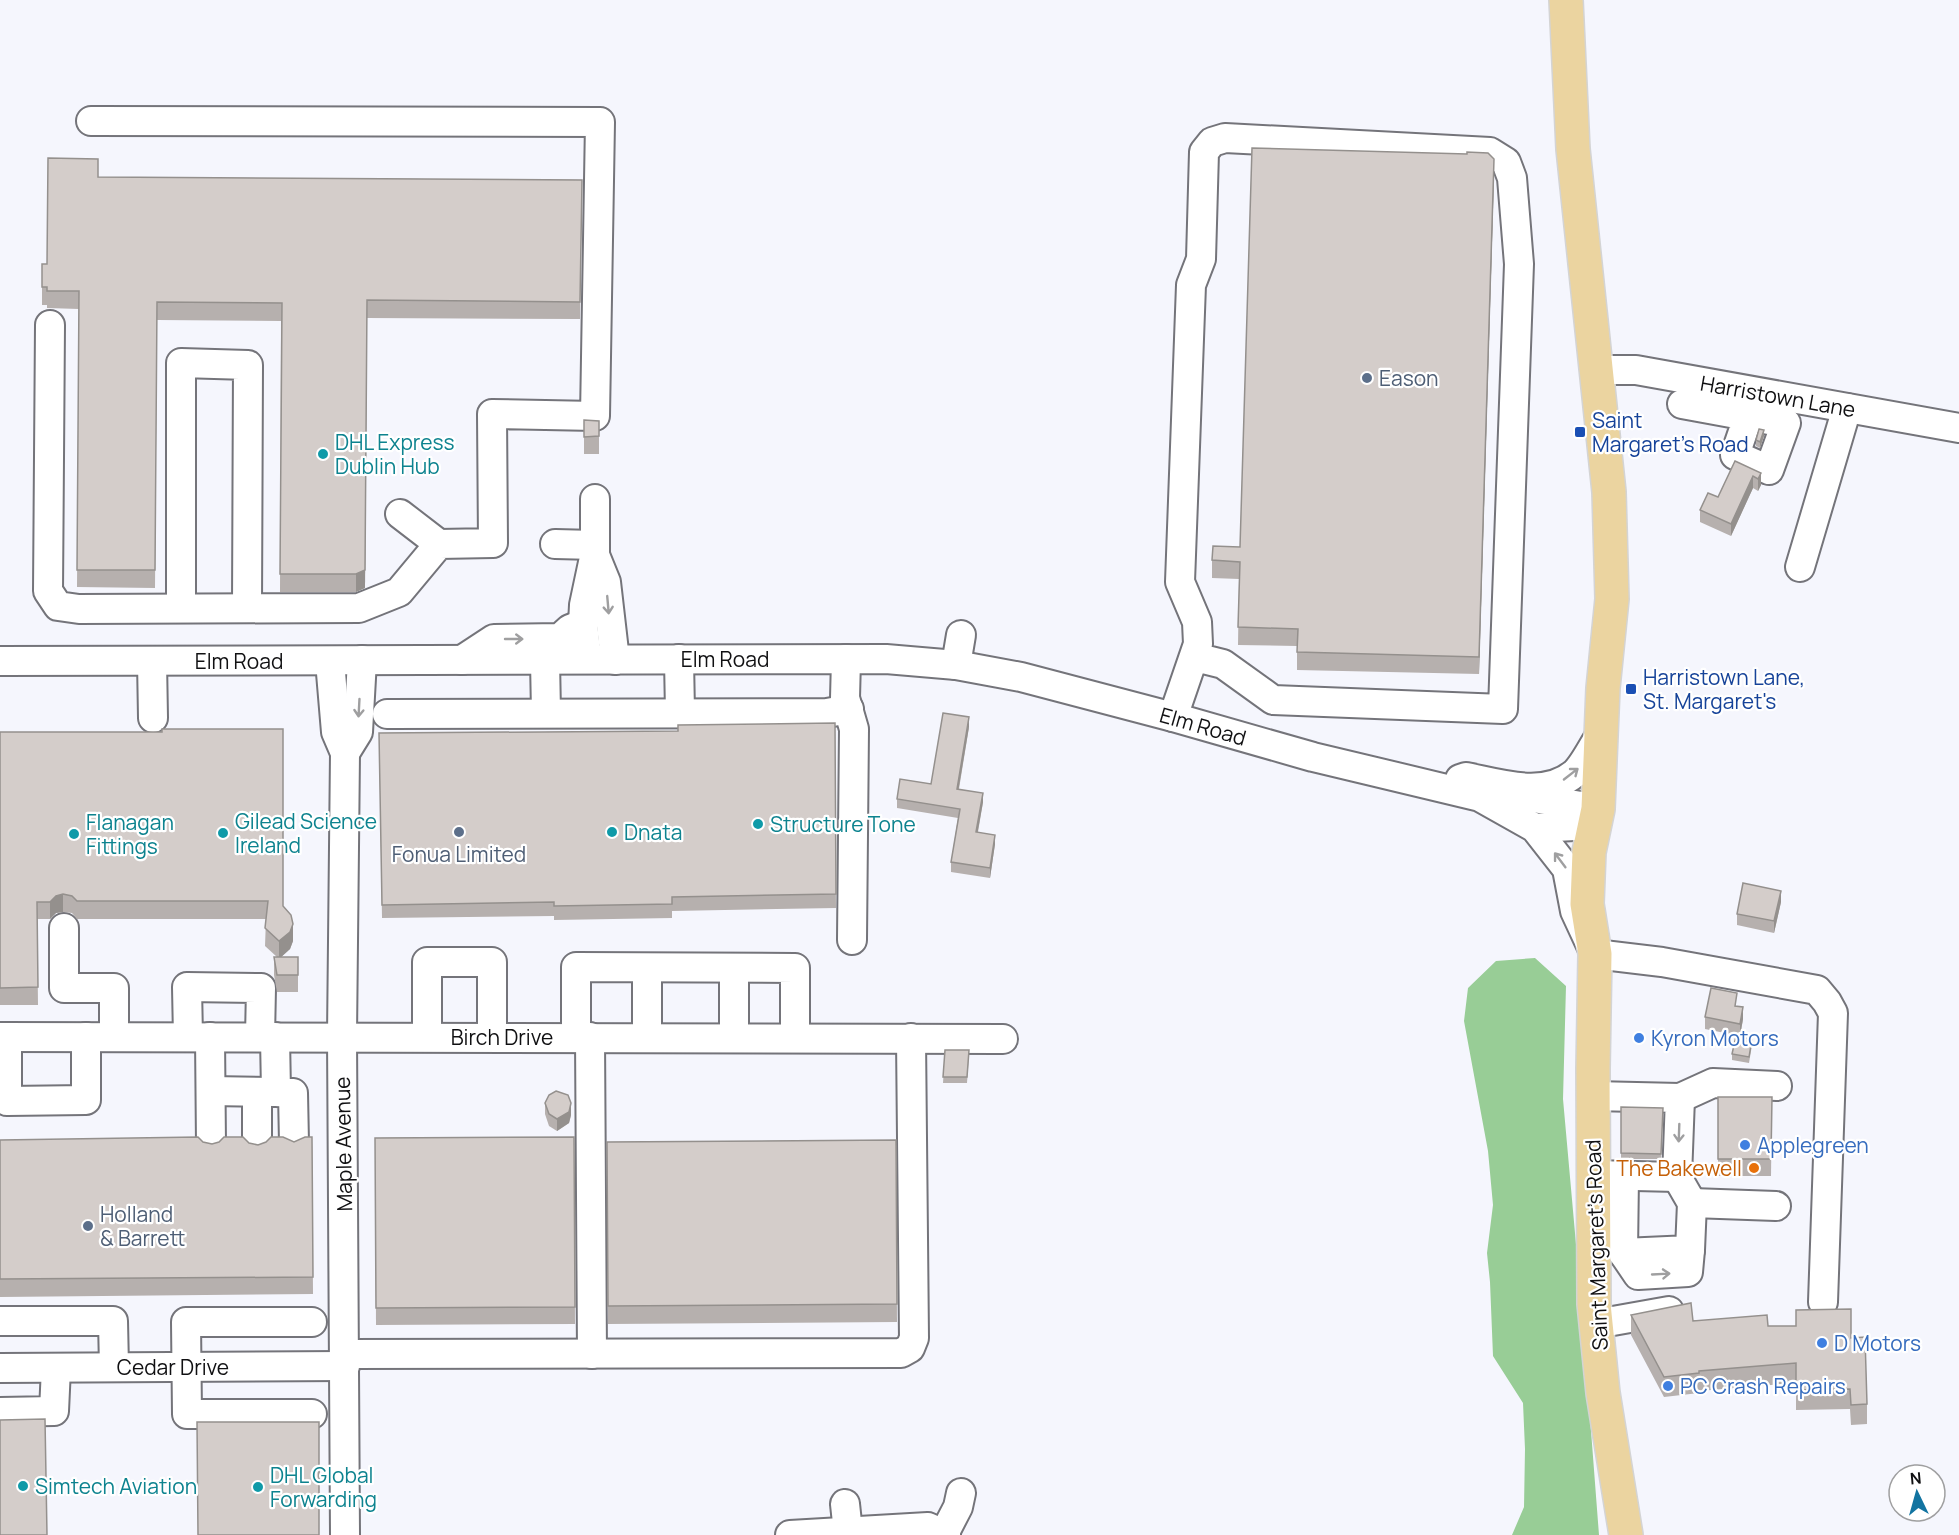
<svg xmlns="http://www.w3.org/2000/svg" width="1959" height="1535" viewBox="0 0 1959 1535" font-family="Manrope,sans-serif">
<rect width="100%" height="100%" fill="#f5f6fd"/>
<path fill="#98cd96" d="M 1535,958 L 1566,986 L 1563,1099 L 1581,1300 L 1599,1535 L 1512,1535 L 1524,1507 L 1525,1449 L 1523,1403 L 1493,1356 L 1490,1282 L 1487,1253 L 1493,1205 L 1488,1151 L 1464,1021 L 1468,988 L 1496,961 Z"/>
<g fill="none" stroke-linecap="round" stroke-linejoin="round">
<defs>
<g id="minor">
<path d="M 50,325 L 48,591 L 58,606 L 79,609 L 359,608 L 399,592 L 439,544 L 493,543 L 492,414 L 595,416 L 600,122 L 91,121"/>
<path d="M 1597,370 L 1636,370 L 1959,428"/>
<path d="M 1682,404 L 1786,423 L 1769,470 L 1735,455 L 1748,417"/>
<path d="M 400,514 L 439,544"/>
<path d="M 555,544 L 595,545"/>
<path d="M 595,555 L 606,582 L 615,660"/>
<path d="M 1800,567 L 1847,408"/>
<path d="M 181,608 L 181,363 L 248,365 L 247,608"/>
<path d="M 587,659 L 583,624 L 584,605 L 595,553 L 595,499"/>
<path d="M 679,659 L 680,713"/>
<path d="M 846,659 L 845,698 L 854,729 L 852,940"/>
<path d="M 462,660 L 494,639 L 560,638 L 570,629 L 583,624"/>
<path d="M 545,660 L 546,713"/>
<path d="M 0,661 L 886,659 L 956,665 L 1021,677 L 1173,717 L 1313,757 L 1480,797 L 1535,828 L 1567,869 L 1575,911 L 1595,954 L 1662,962 L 1817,990 L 1827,1002 L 1833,1013 L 1823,1302"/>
<path d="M 152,661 L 153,718"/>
<path d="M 330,661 L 336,732 L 345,753 L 342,1036 L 345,1535"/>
<path d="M 956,665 L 961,635"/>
<path d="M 387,714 L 827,713 L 849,709"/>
<path d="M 1173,717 L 1198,644 L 1197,622 L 1180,582 L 1191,285 L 1201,259 L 1204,152 L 1212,142 L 1225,138 L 1490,152 L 1506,162 L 1512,178 L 1519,264 L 1503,709 L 1273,700 L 1223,664 L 1195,657"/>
<path d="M 345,753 L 358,732 L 362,660"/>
<path d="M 1460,779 L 1466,777 C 1501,784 1545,799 1575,773 C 1584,765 1594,744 1601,734"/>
<path d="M 1523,796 L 1598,809"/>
<path d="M 1535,828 L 1575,826 L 1598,809"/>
<path d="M 64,928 L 64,988 L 114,988 L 114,1037"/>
<path d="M 647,968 L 647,1037"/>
<path d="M 0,1037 L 1003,1039"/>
<path d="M 7,1037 L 7,1101 L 86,1100 L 86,1037"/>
<path d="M 188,1037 L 187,987 L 261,988 L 260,1037"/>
<path d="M 210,1037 L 211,1145"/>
<path d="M 275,1037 L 276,1092 L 293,1093 L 294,1143"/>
<path d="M 427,1037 L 427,962 L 492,962 L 492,1037"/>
<path d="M 576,1037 L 576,967 L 795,968 L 795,1038"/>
<path d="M 590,1037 L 592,1354"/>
<path d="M 734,1038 L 734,968"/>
<path d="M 211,1091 L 276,1092"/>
<path d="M 257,1092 L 257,1146"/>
<path d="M 1593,1096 L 1680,1098 L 1677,1177 L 1593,1175"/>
<path d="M 1680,1098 L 1713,1083 L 1777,1086"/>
<path d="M 1624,1176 L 1623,1253 L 1690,1250 L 1692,1203 L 1677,1177"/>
<path d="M 1692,1203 L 1776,1206"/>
<path d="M 1623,1253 L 1638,1275 L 1688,1272 L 1690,1250"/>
<path d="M 0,1321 L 113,1321 L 114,1367"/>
<path d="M 1596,1324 L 1669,1311"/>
<path d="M 345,1354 L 901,1353 L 910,1348 L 914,1338 L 911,1038"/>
<path d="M 0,1368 L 345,1366"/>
<path d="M 0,1412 L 54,1411 L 56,1368"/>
<path d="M 312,1414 L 187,1414 L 186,1322 L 312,1322"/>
<path d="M 845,1504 L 848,1532"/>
<path d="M 944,1534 L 958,1507 L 961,1493"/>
<path d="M 790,1535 L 928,1527 L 946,1535"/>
</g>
<path id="major" d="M 1566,0 L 1573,149 L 1609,492 L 1612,599 L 1603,688 L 1598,809 L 1589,852 L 1587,904 L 1595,954 L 1593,1069 L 1594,1304 L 1603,1393 L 1626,1535"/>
</defs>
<use href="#minor" stroke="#74747a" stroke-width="32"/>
<use href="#major" stroke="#d4d4d4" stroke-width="36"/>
<use href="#minor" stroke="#fff" stroke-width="28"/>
<use href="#major" stroke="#ebd4a0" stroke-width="33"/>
</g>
<g fill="#b6b0ae">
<path d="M 1494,176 L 1479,674 L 1297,670 L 1297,646 L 1238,645 L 1239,579 L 1212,578 L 1212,560 L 1240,547 Z"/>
<path d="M 98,177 L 582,180 L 580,319 L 367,318 L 365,588 L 356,592 L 280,592 L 281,321 L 157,320 L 155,588 L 77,587 L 79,309 L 47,308 L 47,305 L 42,305 L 42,264 L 47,264 Z"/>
<path d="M 584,420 L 599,421 L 599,454 L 584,454 Z"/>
<path d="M 1764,436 L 1760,448 L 1756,446 L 1756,440 Z"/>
<path d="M 1735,461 L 1761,473 L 1761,485 L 1758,491 L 1753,488 L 1731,536 L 1700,522 L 1700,510 L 1718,497 Z"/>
<path d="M 835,723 L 836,908 L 672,911 L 672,918 L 554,920 L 554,916 L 382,918 L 379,733 L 678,731 Z"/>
<path d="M 969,727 L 959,789 L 983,802 L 978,832 L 995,844 L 990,878 L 951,872 L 951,862 L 958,818 L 897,808 L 897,799 L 931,784 Z"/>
<path d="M 0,732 L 283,907 L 293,941 L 290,949 L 281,957 L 298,957 L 298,992 L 277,992 L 274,975 L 274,957 L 277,957 L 265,946 L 266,919 L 77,919 L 72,913 L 63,912 L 56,913 L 50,919 L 37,919 L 38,1005 L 0,1005 Z"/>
<path d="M 1781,902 L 1774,933 L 1737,925 L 1737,914 Z"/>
<path d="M 1737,1006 L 1743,1019 L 1740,1036 L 1705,1029 L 1705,1017 Z"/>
<path d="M 1752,1045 L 1749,1063 L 1732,1060 L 1732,1054 Z"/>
<path d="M 945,1050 L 969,1055 L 967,1083 L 943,1083 Z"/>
<path d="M 1718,1097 L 1772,1097 L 1771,1176 L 1718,1176 Z"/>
<path d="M 545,1103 L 571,1115 L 569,1123 L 557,1131 L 549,1126 L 545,1114 Z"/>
<path d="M 1621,1107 L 1663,1108 L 1661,1159 L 1621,1159 Z"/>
<path d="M 312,1137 L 313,1294 L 0,1297 L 0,1140 L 203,1142 L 212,1144 L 249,1143 L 258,1145 L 294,1142 Z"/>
<path d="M 574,1137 L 575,1324 L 376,1325 L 375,1138 Z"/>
<path d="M 896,1140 L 897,1322 L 608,1324 L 607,1142 Z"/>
<path d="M 1796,1310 L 1851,1338 L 1867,1404 L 1867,1424 L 1851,1425 L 1850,1409 L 1796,1410 L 1796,1383 L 1699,1391 L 1699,1393 L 1664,1397 L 1631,1335 L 1631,1315 L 1768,1326 L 1796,1326 Z"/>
</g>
<g fill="#94908d">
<path d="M 1494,159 L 1494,176 L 1479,674 L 1479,657 Z"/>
<path d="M 367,300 L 365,588 L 356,592 L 356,574 Z"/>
<path d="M 1764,430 L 1764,436 L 1760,448 L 1760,442 Z"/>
<path d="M 1761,473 L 1761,485 L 1758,491 L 1758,479 Z"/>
<path d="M 1753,476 L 1753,488 L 1731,536 L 1731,524 Z"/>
<path d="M 969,717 L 969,727 L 957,798 L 957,789 Z"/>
<path d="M 983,793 L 983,802 L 976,841 L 976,832 Z"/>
<path d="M 995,835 L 995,844 L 990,878 L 990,868 Z"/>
<path d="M 1781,891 L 1781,902 L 1774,933 L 1774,921 Z"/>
<path d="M 63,894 L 63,912 L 56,913 L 50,919 L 50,902 L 56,896 Z"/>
<path d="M 293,924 L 293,941 L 290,949 L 279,959 L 279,941 Z"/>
<path d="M 1743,1007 L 1743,1019 L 1740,1036 L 1740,1024 Z"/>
<path d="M 571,1103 L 571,1115 L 569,1123 L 557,1131 L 557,1119 Z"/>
</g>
<g fill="#d4cdca" stroke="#94908d" stroke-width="1.5">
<path d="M 1252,148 L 1467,154 L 1467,152 L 1488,153 L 1494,159 L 1479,657 L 1297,652 L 1298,629 L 1238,627 L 1240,562 L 1212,560 L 1213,546 L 1240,547 Z"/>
<path d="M 48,158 L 98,159 L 98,177 L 582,180 L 580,302 L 367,300 L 365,570 L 356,574 L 280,574 L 282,303 L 157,302 L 155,570 L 77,570 L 79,291 L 47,291 L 47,287 L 42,287 L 42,264 L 47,264 Z"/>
<path d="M 584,420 L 599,421 L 599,436 L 584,437 Z"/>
<path d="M 1759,429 L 1764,430 L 1760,442 L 1756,440 Z"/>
<path d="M 1735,461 L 1761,473 L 1758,479 L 1753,476 L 1731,524 L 1700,510 L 1708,493 L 1718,497 Z"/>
<path d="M 943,713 L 969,717 L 957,789 L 983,793 L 976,832 L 995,835 L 990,868 L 951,862 L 960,809 L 897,799 L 900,779 L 931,784 Z"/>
<path d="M 835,723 L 836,894 L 672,897 L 672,904 L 554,906 L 554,902 L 382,905 L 379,733 L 678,731 L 678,725 Z"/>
<path d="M 162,729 L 283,729 L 283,906 L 291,915 L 293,924 L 290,932 L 279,941 L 265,928 L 268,901 L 77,901 L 72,896 L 63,894 L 56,896 L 50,902 L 37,902 L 38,987 L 0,988 L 0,732 L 162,732 Z"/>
<path d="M 1743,883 L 1781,891 L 1774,921 L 1737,914 Z"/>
<path d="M 274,957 L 298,957 L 298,975 L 277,975 Z"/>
<path d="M 1711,988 L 1737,993 L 1735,1006 L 1743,1007 L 1740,1024 L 1705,1017 Z"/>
<path d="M 1736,1036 L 1752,1039 L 1749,1057 L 1732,1054 Z"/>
<path d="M 945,1050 L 969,1050 L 967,1077 L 943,1077 Z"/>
<path d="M 556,1091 L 568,1095 L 571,1103 L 569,1112 L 557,1119 L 549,1114 L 545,1103 L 549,1095 Z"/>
<path d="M 1718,1097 L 1772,1097 L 1771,1159 L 1718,1159 Z"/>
<path d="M 1621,1107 L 1663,1108 L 1661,1154 L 1621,1153 Z"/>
<path d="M 198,1137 L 203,1142 L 212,1144 L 219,1142 L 224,1137 L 243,1137 L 249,1143 L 258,1145 L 266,1142 L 271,1137 L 283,1137 L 294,1142 L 305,1137 L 312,1137 L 313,1277 L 0,1279 L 0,1140 Z"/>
<path d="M 574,1137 L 575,1307 L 376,1308 L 375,1138 Z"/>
<path d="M 896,1140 L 897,1304 L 608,1306 L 607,1142 Z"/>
<path d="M 1691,1303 L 1693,1321 L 1767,1315 L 1768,1326 L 1796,1326 L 1796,1310 L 1851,1309 L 1851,1338 L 1865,1337 L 1867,1404 L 1851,1405 L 1850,1389 L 1796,1390 L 1796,1363 L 1699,1371 L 1699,1373 L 1664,1377 L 1631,1315 Z"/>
<path d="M 45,1419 L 47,1535 L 0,1535 L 0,1420 Z"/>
<path d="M 197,1422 L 319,1422 L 319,1535 L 198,1535 Z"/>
</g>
<defs><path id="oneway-shaft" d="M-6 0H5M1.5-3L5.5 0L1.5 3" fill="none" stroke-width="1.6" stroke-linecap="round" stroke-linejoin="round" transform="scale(1.5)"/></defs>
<g stroke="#9f9fa0">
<use href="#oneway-shaft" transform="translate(608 605) rotate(85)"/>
<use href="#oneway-shaft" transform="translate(514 639)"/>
<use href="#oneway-shaft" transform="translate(359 708) rotate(93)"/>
<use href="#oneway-shaft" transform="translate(1571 774) rotate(-38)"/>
<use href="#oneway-shaft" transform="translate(1560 860) rotate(-127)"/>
<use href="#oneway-shaft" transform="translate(1679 1133) rotate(92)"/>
<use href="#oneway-shaft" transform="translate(1661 1274) rotate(-3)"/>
</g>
<g fill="#5c6f8a" stroke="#fff" stroke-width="2">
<circle cx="1367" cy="378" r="6"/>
<circle cx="459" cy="832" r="6"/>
<circle cx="88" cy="1226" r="6"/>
</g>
<g fill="#1a4fb4" stroke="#fff" stroke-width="2">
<rect x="1574" y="426" width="12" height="12" rx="3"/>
<rect x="1625" y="683" width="12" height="12" rx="3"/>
</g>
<g fill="#0f9aa8" stroke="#fff" stroke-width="2">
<circle cx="323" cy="454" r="6"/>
<circle cx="758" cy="824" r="6"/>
<circle cx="612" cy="832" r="6"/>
<circle cx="223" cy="833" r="6"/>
<circle cx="74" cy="834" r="6"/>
<circle cx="23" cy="1486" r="6"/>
<circle cx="258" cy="1487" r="6"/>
</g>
<g fill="#3f7fe0" stroke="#fff" stroke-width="2">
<circle cx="1639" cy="1038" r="6"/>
<circle cx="1745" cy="1145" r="6"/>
<circle cx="1822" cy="1343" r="6"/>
<circle cx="1668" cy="1386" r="6"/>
</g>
<circle fill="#e8710a" stroke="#fff" stroke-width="2" cx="1754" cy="1168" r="6"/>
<g text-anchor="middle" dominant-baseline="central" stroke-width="4.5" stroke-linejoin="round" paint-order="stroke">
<g font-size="21" fill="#4e5e75" stroke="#fff" text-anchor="start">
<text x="1379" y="378">Eason</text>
<text x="459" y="854" text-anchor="middle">Fonua Limited</text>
<text x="100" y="1214">Holland<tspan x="100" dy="24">&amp; Barrett</tspan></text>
</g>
<g font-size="21" fill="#101012" stroke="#fff">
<text transform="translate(1778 396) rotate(10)">Harristown Lane</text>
<text x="725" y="659">Elm Road</text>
<text x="239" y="661">Elm Road</text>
<text transform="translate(1203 726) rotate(16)">Elm Road</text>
<text x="502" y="1037">Birch Drive</text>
<text transform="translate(343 1144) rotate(-91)">Maple Avenue</text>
<text transform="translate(1596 1245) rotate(-92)">Saint Margaret's Road</text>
<text x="173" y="1367">Cedar Drive</text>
</g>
<g font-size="21" fill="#164399" stroke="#fff" text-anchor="start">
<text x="1592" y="420">Saint<tspan x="1592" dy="24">Margaret's Road</tspan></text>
<text x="1643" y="677">Harristown Lane,<tspan x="1643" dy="24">St. Margaret's</tspan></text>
</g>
<g font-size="21" fill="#0d838f" stroke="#fff" text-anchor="start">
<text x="335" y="442">DHL Express<tspan x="335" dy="24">Dublin Hub</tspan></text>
<text x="235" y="821">Gilead Science<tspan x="235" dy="24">Ireland</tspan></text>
<text x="86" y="822">Flanagan<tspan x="86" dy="24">Fittings</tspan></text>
<text x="770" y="824">Structure Tone</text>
<text x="624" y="832">Dnata</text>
<text x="270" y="1475">DHL Global<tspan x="270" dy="24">Forwarding</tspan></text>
<text x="35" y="1486">Simtech Aviation</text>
</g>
<g font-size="21" fill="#366cbe" stroke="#fff" text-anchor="start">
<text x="1651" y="1038">Kyron Motors</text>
<text x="1757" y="1145">Applegreen</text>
<text x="1834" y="1343">D Motors</text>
<text x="1680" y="1386">PC Crash Repairs</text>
</g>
<g font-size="21" fill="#c56008" stroke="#fff" text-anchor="end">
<text x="1742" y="1168">The Bakewell</text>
</g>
</g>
<g transform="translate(1917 1493) rotate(355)"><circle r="28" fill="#ffffff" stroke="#9f9fa0" stroke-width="1.5"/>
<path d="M0-4.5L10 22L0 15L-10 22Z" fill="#1274a1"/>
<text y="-9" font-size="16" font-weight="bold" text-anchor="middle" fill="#101012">N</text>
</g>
</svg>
